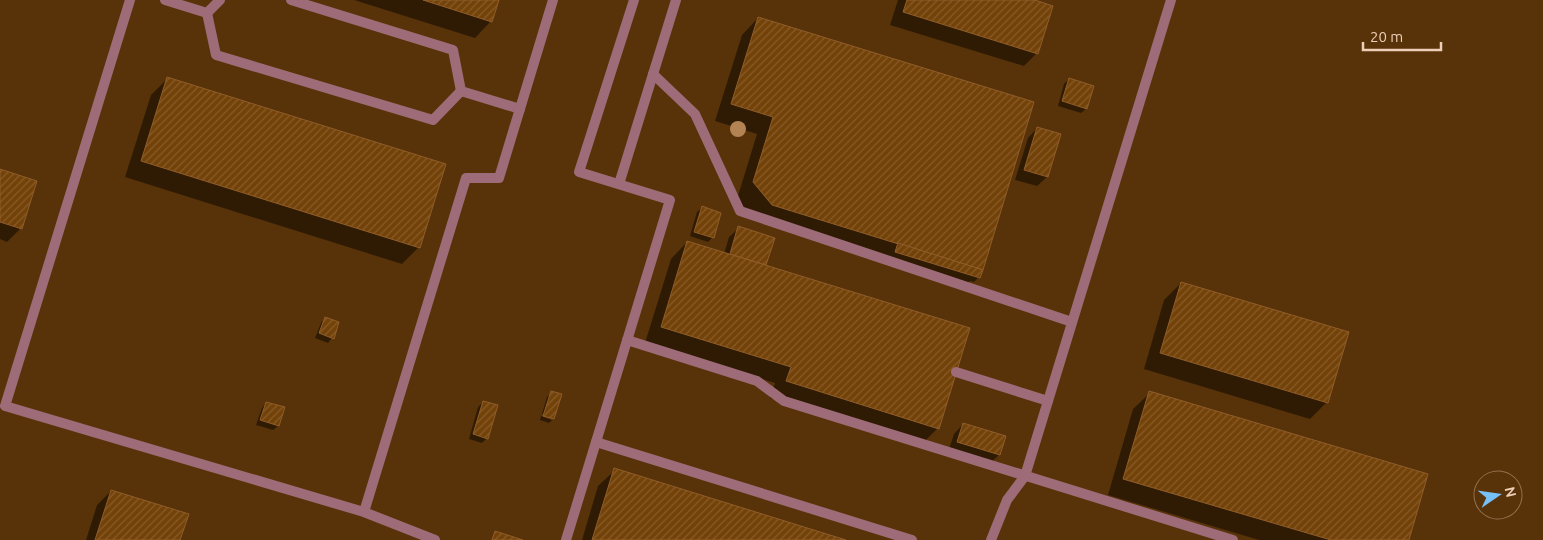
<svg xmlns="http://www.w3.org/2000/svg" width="1543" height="540" viewBox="0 0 1543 540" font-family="Ubuntu,sans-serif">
<defs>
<pattern id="building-hatch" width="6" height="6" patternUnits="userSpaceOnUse" patternTransform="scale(1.25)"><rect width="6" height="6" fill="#734208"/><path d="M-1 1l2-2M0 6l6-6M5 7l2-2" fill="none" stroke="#875c2a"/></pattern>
</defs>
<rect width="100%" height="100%" fill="#583309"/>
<g fill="#0007">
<path d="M 354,0 L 498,0 L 491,21 L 475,38 Z"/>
<path d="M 898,0 L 1031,0 L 1037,53 L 1024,66 L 890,25 Z"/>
<path d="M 758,18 L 979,277 L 974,282 L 970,281 L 965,286 L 755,221 L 737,199 L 757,134 L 715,121 L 742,35 Z"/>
<path d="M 167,79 L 444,165 L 418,248 L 402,264 L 125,177 L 151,95 Z"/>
<path d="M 1069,79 L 1086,109 L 1081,113 L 1058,106 L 1064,84 Z"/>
<path d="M 1037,128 L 1059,135 L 1047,177 L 1037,186 L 1015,180 L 1028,138 Z"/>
<path d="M 0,170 L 21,228 L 7,242 L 0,239 Z"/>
<path d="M 702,208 L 713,237 L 708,242 L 690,236 L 697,212 Z"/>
<path d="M 739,228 L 773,238 L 765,266 L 938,428 L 921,445 L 770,398 L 775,383 L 645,343 L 671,259 L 687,242 L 724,254 L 729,237 Z"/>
<path d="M 1181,283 L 1327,402 L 1310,419 L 1144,369 L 1164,300 Z"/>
<path d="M 325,318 L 332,338 L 328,343 L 315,338 L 321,323 Z"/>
<path d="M 552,392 L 553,418 L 552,420 L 552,417 L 542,414 L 547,397 Z"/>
<path d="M 1150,393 L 1408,540 L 1259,540 L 1108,495 L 1133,409 Z"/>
<path d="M 483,402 L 487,438 L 482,443 L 469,439 L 478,407 Z"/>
<path d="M 266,403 L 278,426 L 273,430 L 256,425 L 262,408 Z"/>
<path d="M 541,416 L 552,420 L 549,423 L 540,420 Z"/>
<path d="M 963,424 L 1005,437 L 999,455 L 989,464 L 948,452 L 954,434 Z"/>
<path d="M 615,470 L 842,540 L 582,540 L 598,486 Z"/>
<path d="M 111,491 L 179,540 L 86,540 L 97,505 Z"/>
</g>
<g fill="url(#building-hatch)" stroke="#905d2a">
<path d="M 423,0 L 499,0 L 492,22 Z"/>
<path d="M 907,0 L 1035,0 L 1053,6 L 1038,54 L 903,12 Z"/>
<path d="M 758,17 L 1034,102 L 983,270 L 772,205 L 753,182 L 773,117 L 731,104 Z"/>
<path d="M 167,77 L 446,164 L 420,248 L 141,161 Z"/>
<path d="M 1069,78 L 1094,86 L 1087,109 L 1062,101 Z"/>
<path d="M 1037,127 L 1061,134 L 1048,177 L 1024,170 Z"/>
<path d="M 0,169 L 37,181 L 22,229 L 0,222 Z"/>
<path d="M 702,206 L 721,213 L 714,238 L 694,232 Z"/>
<path d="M 738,226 L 775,238 L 766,265 L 730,254 Z"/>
<path d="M 687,241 L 970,328 L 939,429 L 786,381 L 791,367 L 661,327 Z"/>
<path d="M 898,243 L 983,270 L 980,278 L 895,252 Z"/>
<path d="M 1181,282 L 1349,332 L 1328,403 L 1160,353 Z"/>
<path d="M 325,317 L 339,322 L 334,339 L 319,333 Z"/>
<path d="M 551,391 L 562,394 L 554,419 L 543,416 Z"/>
<path d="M 1149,391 L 1428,474 L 1409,540 L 1331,540 L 1123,479 Z"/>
<path d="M 483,401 L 498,405 L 488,439 L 473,434 Z"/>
<path d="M 266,402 L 285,407 L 279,426 L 260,420 Z"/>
<path d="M 963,423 L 1006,436 L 1000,455 L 957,442 Z"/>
<path d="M 614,468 L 846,540 L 592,540 Z"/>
<path d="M 111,490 L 189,514 L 180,540 L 95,540 Z"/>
<path d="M 495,531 L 523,540 L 492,540 Z"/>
</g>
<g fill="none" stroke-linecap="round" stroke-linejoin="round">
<g stroke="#9e6c78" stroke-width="10">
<path d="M 130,0 L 5,406 L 364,512 L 435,540"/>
<path d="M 165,0 L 207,13"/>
<path d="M 291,0 L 453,50 L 461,91"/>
<path d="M 207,13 L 216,55 L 433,120 L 461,91"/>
<path d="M 207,13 L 220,0"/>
<path d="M 653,74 L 695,114 L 740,211 L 1072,322"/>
<path d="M 461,91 L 520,109"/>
<path d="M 619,184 L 676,0"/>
<path d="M 627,340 L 757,381 L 784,401 L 1233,540"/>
<path d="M 956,372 L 1048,401"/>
<path d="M 596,442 L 912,540"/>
<path d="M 364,512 L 466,178 L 499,178 L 553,0"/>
<path d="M 566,540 L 670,200 L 579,172 L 634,0"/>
<path d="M 991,540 L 1007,500 L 1025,476 L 1171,0"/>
</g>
</g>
<circle fill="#b48354" cx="738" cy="129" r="8"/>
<g transform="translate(1498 495) rotate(77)"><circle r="24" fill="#583309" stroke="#93714e"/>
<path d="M0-4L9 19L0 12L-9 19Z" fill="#77bff7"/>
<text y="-8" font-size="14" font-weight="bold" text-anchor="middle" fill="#eccfb6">N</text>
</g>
<path d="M1363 42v8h78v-8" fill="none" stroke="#eccfb6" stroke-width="2.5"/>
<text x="1370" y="42" font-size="15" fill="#eccfb6" stroke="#583309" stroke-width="4" paint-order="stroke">20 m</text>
</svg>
